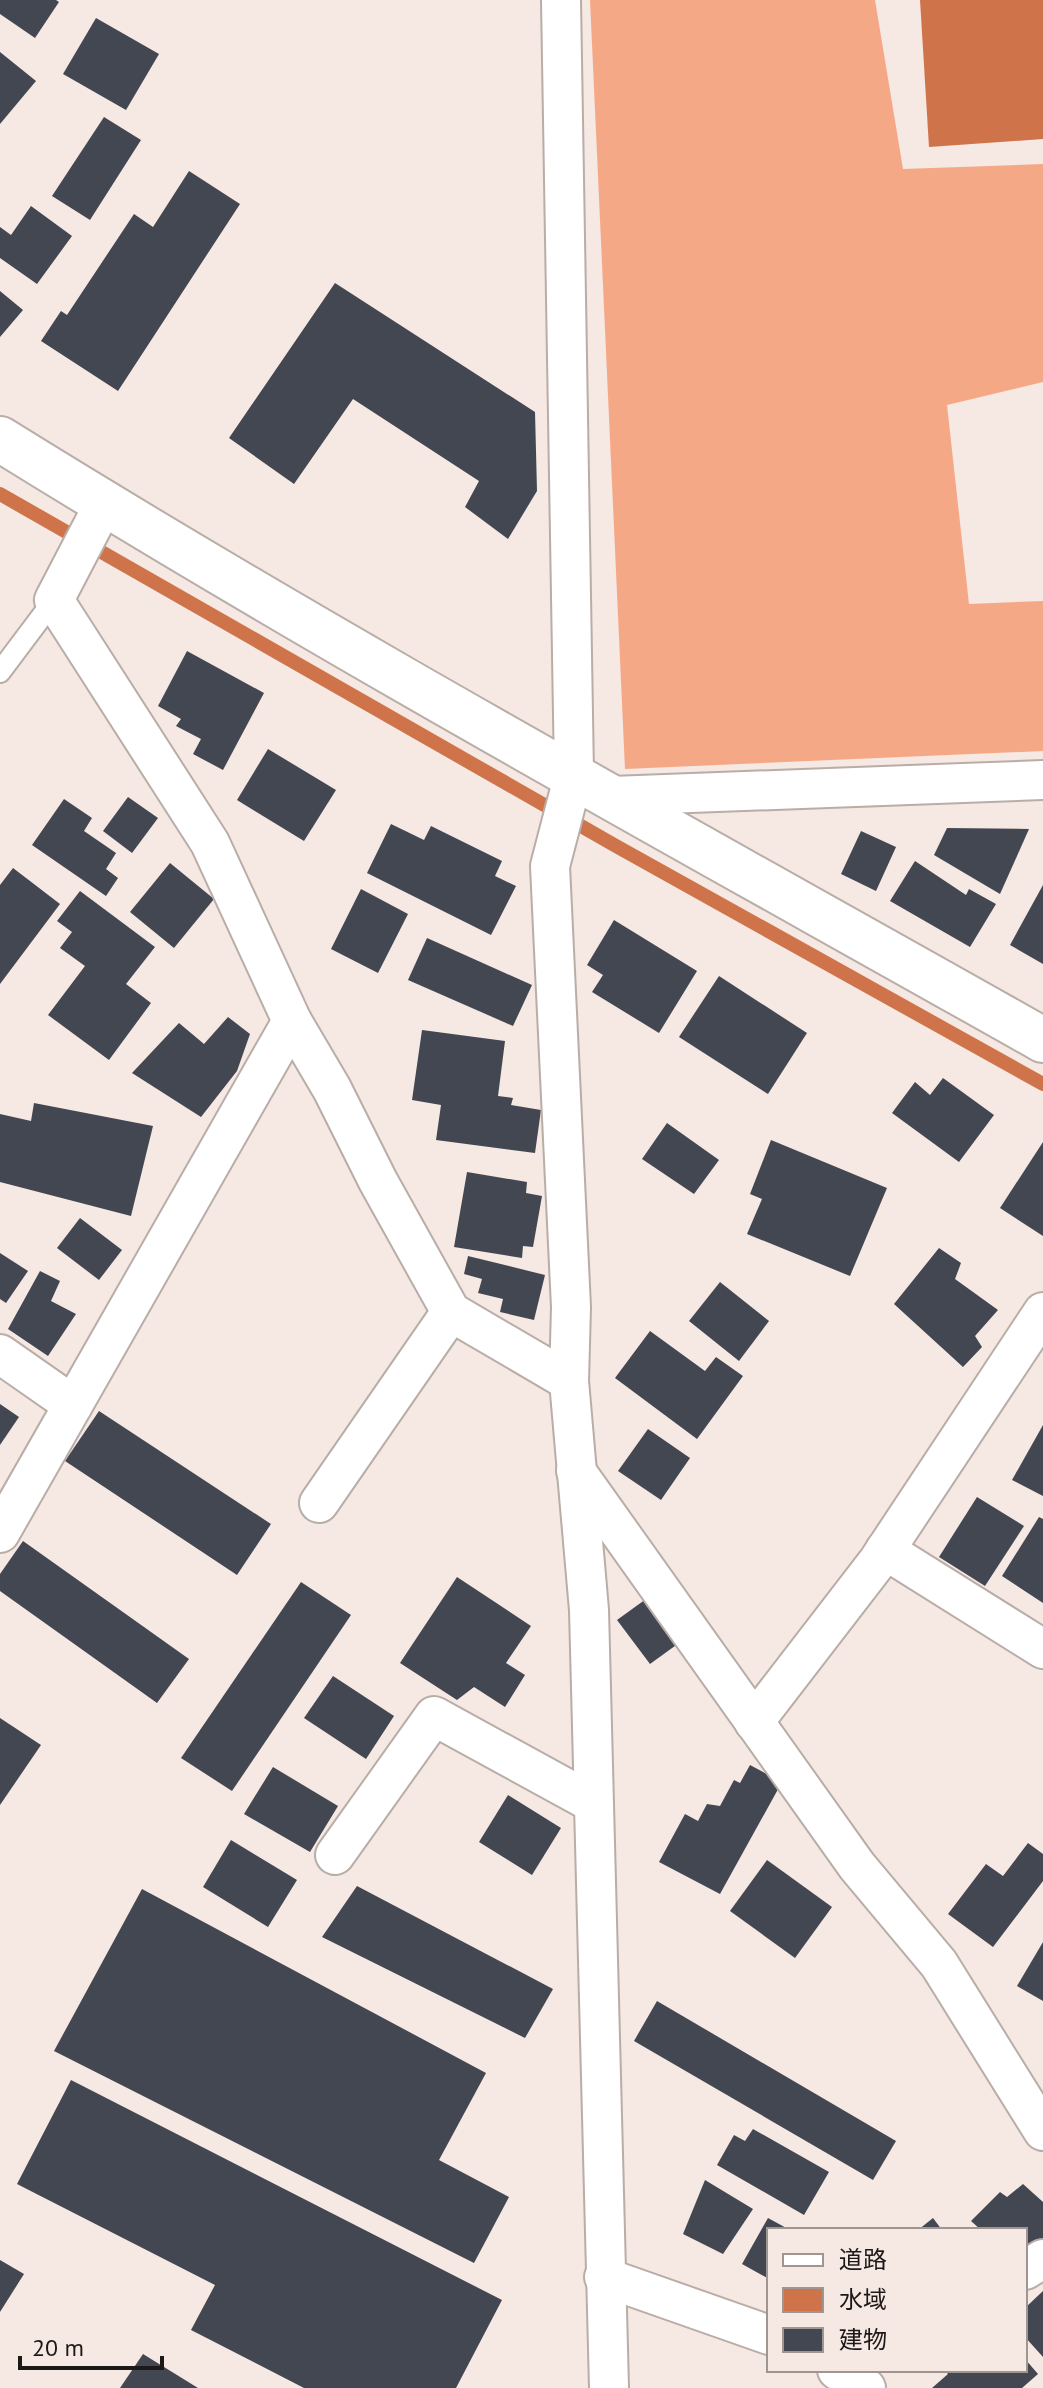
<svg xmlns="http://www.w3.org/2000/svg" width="1043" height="2388" viewBox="0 0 1043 2388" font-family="'PT Sans','Noto Sans JP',sans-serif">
<rect width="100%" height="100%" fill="#f6e8e3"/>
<path fill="#f5a886" d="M 590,0 L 875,0 L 903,169 L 1043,164 L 1043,382 L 947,405 L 969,604 L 1043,601 L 1043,751 L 625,769 Z"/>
<path fill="#cf744a" d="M 920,0 L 1043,0 L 1043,139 L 929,147 Z"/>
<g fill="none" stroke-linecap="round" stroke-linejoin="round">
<path stroke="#cf744a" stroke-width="14" d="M 0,494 L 616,846 L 1043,1084"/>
</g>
<g fill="#434751">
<path d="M 0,0 L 56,0 L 59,2 L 35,38 L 0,14 Z"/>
<path d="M 96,18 L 159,54 L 126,110 L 63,74 Z"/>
<path d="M 0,52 L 36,81 L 0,124 Z"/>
<path d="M 104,117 L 141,140 L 90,220 L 52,196 Z"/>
<path d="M 189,171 L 240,204 L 118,391 L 41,341 L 61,311 L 67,315 L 134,214 L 153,227 Z"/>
<path d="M 31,206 L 72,236 L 37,284 L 0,258 L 0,227 L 11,235 Z"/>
<path d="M 335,283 L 535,412 L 537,491 L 508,539 L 465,507 L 479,481 L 353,399 L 294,484 L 229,438 Z"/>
<path d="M 0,291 L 23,310 L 0,337 Z"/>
<path d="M 187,651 L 264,693 L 223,770 L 193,754 L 201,739 L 176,726 L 181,719 L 158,706 Z"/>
<path d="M 268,749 L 336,790 L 304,841 L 237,800 Z"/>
<path d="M 128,797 L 158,818 L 132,853 L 103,831 Z"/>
<path d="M 64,799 L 92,818 L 84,831 L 116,853 L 106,869 L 118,878 L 106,896 L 32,845 Z"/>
<path d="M 391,824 L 424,840 L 431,826 L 502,861 L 495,876 L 516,886 L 491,935 L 367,873 Z"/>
<path d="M 947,828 L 1029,829 L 1000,894 L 934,855 Z"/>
<path d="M 861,831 L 896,847 L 876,891 L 841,874 Z"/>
<path d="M 915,861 L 966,895 L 969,889 L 996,904 L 970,947 L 890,901 Z"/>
<path d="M 170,863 L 214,899 L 174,948 L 130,912 Z"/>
<path d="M 13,868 L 60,904 L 0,984 L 0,885 Z"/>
<path d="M 1043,885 L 1043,964 L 1010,945 Z"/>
<path d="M 361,889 L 408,914 L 378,973 L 331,949 Z"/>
<path d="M 80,891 L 155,947 L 126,984 L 151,1003 L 109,1060 L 48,1015 L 85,966 L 60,948 L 72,932 L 57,921 Z"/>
<path d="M 614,920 L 697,971 L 659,1033 L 592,992 L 603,975 L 587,965 Z"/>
<path d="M 427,938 L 532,985 L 513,1026 L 408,980 Z"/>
<path d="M 719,976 L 807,1033 L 768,1094 L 679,1037 Z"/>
<path d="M 228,1017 L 250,1034 L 237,1071 L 201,1117 L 132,1073 L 179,1023 L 204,1044 Z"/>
<path d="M 422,1030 L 505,1041 L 498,1096 L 513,1098 L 511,1105 L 541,1110 L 535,1153 L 436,1140 L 441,1105 L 412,1100 Z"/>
<path d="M 943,1078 L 994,1115 L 959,1162 L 892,1113 L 915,1082 L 930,1095 Z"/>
<path d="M 34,1103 L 153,1126 L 131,1216 L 0,1182 L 0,1114 L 31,1121 Z"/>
<path d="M 667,1123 L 719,1160 L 694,1194 L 642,1159 Z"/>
<path d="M 771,1140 L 887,1188 L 850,1276 L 747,1234 L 762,1199 L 750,1194 Z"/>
<path d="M 1043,1142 L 1043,1236 L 1000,1208 Z"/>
<path d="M 467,1172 L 527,1182 L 526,1193 L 542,1196 L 533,1247 L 523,1246 L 522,1258 L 454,1247 Z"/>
<path d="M 80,1218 L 122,1250 L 99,1280 L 57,1248 Z"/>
<path d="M 939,1248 L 961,1263 L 955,1279 L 998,1310 L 975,1336 L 982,1347 L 963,1367 L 894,1304 Z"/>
<path d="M 0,1253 L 28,1271 L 6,1303 L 0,1299 Z"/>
<path d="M 468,1256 L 545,1275 L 534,1320 L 500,1312 L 503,1299 L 478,1293 L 482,1279 L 464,1274 Z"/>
<path d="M 40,1271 L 60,1281 L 51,1301 L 76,1314 L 48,1356 L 8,1329 Z"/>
<path d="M 720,1282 L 769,1321 L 739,1361 L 689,1321 Z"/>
<path d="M 650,1331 L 705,1371 L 716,1357 L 743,1376 L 697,1439 L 615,1378 Z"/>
<path d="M 0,1404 L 19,1417 L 0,1445 Z"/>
<path d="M 99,1411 L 271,1524 L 237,1575 L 65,1461 Z"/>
<path d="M 1043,1425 L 1043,1496 L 1012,1480 Z"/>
<path d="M 648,1429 L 690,1458 L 661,1500 L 618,1471 Z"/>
<path d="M 977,1497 L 1024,1526 L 985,1586 L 939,1557 Z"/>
<path d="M 1039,1517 L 1043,1519 L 1043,1603 L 1002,1576 Z"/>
<path d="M 23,1541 L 189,1659 L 157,1703 L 0,1591 L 0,1574 Z"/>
<path d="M 457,1577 L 531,1626 L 506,1663 L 525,1675 L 505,1707 L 474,1687 L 457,1700 L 400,1663 Z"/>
<path d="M 301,1582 L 351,1615 L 232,1791 L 181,1758 Z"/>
<path d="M 646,1599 L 679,1643 L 650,1664 L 617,1620 Z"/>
<path d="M 333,1676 L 394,1716 L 366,1759 L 304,1718 Z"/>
<path d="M 0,1718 L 41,1745 L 0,1805 Z"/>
<path d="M 750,1765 L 782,1782 L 720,1894 L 659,1862 L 685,1814 L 698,1821 L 707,1804 L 720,1806 L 734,1780 L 740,1783 Z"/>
<path d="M 273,1767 L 338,1806 L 310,1852 L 244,1814 Z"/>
<path d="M 508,1795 L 561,1828 L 532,1875 L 479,1842 Z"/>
<path d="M 231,1840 L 297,1880 L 268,1927 L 203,1887 Z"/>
<path d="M 1028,1843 L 1043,1854 L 1043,1881 L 993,1947 L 948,1914 L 986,1864 L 1003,1876 Z"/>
<path d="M 767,1860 L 832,1907 L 795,1958 L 730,1911 Z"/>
<path d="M 357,1886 L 553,1989 L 525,2038 L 322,1937 Z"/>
<path d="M 142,1889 L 486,2073 L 439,2160 L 509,2197 L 474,2263 L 54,2051 Z"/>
<path d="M 1043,1942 L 1043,2001 L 1017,1986 Z"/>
<path d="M 657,2001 L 896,2141 L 873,2180 L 634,2041 Z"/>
<path d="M 71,2080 L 502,2300 L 456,2388 L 304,2388 L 191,2330 L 215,2285 L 17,2184 Z"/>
<path d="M 753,2129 L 829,2172 L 804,2215 L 717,2165 L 734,2135 L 745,2141 Z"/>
<path d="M 705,2180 L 753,2209 L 723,2254 L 683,2234 Z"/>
<path d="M 1023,2184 L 1043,2202 L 1043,2239 L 1025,2255 L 1025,2230 L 981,2230 L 971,2221 L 1000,2192 L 1007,2197 Z"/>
<path d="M 768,2218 L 790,2230 L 769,2230 L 769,2279 L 742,2264 Z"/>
<path d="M 933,2218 L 942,2230 L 918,2230 Z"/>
<path d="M 0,2260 L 24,2274 L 0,2312 Z"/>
<path d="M 1043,2291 L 1043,2357 L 1025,2337 L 1025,2308 Z"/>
<path d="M 143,2354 L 198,2388 L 120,2388 Z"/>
<path d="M 1025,2359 L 1038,2374 L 1022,2388 L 932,2388 L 948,2374 L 944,2370 L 1025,2370 Z"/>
</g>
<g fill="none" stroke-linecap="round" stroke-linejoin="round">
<defs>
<path id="service" d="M 0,672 L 54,600"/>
<g id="minor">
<path d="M 561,0 L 574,774 L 550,866 L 571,1307 L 569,1381 L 589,1610 L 609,2388"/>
<path d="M 104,504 L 54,600 L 210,843 L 292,1021 L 332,1089 L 378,1181 L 451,1312 L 569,1381"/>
<path d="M 612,796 L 1043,780"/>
<path d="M 0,1354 L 73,1405"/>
<path d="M 576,1471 L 857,1866 L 939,1964 L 1043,2131"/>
<path d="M 319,1503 L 451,1312"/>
<path d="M 0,1533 L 292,1021"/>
<path d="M 885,1550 L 1043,1649"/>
<path d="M 754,1722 L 878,1561 L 1043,1312"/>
<path d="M 335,1855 L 434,1716 L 593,1803"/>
<path d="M 1025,2270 L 1043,2259"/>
<path d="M 604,2277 L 769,2335"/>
<path d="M 837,2370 L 866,2388"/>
</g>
<path id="tertiary" d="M 0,439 C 341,651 694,843 1043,1040"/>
</defs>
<use href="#service" stroke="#b9ada7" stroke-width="24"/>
<use href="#minor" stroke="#b9ada7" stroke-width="42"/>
<use href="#tertiary" stroke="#b9ada7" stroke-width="48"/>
<use href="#service" stroke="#fff" stroke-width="20"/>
<use href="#minor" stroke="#fff" stroke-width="38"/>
<use href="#tertiary" stroke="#fff" stroke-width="44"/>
</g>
<rect x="767" y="2228" width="260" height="144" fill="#f6e8e3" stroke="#9f9591" stroke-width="2"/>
<rect x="783" y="2254" width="40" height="12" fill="#ffffff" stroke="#9f9591" stroke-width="2"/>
<text x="839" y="2268" font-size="24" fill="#1d1917">道路</text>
<rect x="783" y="2288" width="40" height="24" fill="#cf744a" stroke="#9f9591" stroke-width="2"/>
<text x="839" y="2308" font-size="24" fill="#1d1917">水域</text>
<rect x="783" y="2328" width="40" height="24" fill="#434751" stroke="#9f9591" stroke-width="2"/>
<text x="839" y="2348" font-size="24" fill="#1d1917">建物</text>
<path d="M20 2356v12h142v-12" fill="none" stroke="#1d1917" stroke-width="4"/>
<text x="32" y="2356" font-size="24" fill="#1d1917" stroke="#f6e8e3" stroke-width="6" paint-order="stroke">20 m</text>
</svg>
